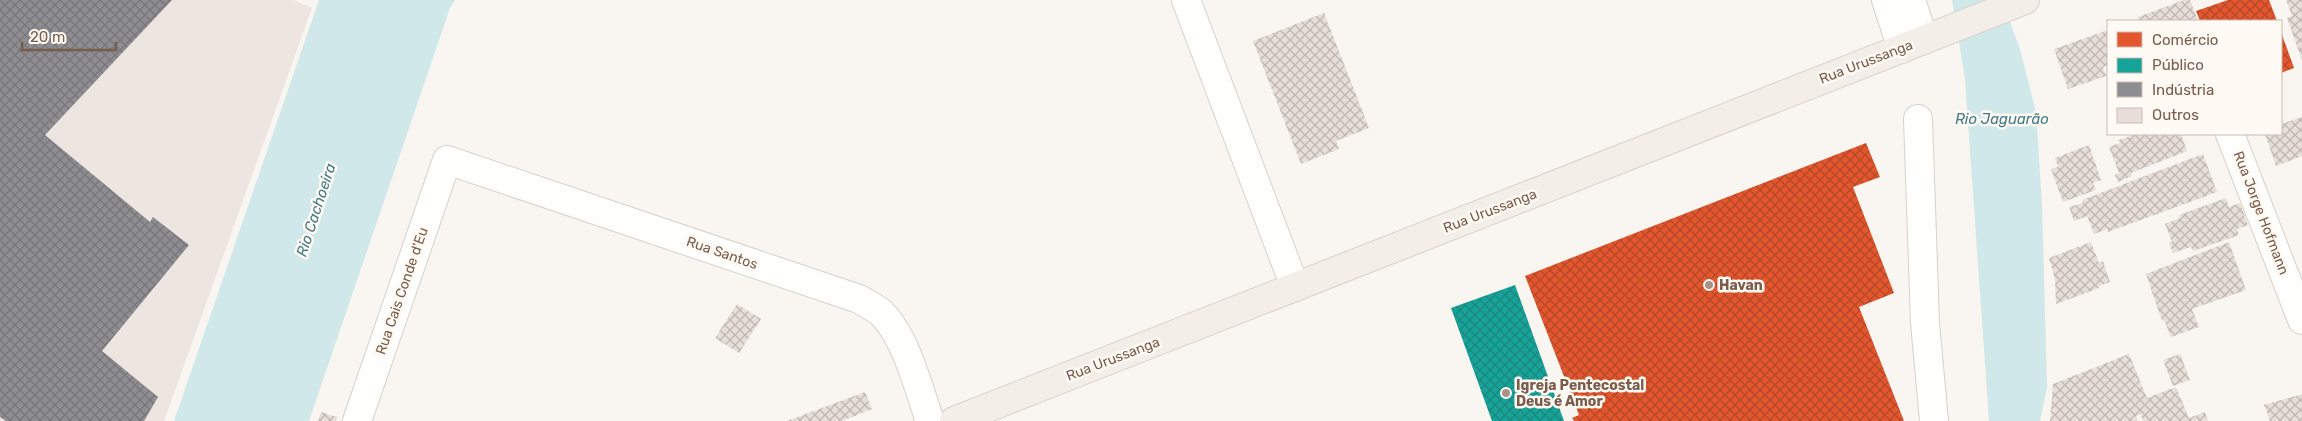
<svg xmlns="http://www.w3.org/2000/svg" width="2302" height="421" viewBox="0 0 2302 421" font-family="Rubik,sans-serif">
<defs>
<pattern id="shops-cross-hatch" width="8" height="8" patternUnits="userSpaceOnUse" patternTransform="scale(1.25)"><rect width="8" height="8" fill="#e4572e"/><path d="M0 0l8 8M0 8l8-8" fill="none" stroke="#b44828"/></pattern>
<pattern id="public-cross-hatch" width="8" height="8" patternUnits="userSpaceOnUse" patternTransform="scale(1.25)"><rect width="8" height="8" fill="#17a398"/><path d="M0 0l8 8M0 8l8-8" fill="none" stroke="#1a887e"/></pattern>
<pattern id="industry-cross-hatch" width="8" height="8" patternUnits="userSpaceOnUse" patternTransform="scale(1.25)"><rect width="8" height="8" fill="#8d8d92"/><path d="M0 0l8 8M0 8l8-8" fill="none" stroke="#787679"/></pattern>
<pattern id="building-cross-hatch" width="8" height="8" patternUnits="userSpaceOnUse" patternTransform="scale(1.25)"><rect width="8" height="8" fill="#e6ded7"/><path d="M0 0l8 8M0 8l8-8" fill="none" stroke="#bfb7b1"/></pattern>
</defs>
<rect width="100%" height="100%" fill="#f9f5f0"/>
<path fill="#ede5e0" d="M 0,0 L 294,0 L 312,8 L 164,421 L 0,421 Z"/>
<g fill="#d0e8ea">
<path d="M 319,0 L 455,0 L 450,8 L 309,421 L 174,421 Z"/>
<path d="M 1952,0 L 2002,0 L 2020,49 L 2036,112 L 2042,204 L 2047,387 L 2040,421 L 1989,421 L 1965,79 Z"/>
</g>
<g fill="url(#shops-cross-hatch)">
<path d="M 2228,0 L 2269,0 L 2277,21 L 2200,21 L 2196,11 Z"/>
<path d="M 2281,32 L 2294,68 L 2281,73 Z"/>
<path d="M 1866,143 L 1880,177 L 1853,187 L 1894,293 L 1859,307 L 1904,421 L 1574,421 L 1572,418 L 1579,415 L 1525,276 Z"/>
</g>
<path fill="url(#public-cross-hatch)" d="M 1515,285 L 1564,421 L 1492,421 L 1451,308 Z"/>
<path fill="url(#industry-cross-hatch)" d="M 0,0 L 172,0 L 45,135 L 150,222 L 153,217 L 189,245 L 102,351 L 158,397 L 144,421 L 6,421 L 0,417 Z"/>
<g fill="url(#building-cross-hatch)">
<path d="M 2184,0 L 2190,0 L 2198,21 L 2140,21 L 2138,17 Z"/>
<path d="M 2286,0 L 2302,0 L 2302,60 L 2287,18 L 2292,16 Z"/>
<path d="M 1324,13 L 1369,128 L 1336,141 L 1339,149 L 1301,164 L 1253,41 Z"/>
<path d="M 2108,30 L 2108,65 L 2103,67 L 2106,76 L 2068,89 L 2054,49 Z"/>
<path d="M 2302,117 L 2302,156 L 2276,166 L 2265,134 L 2281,134 L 2281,124 Z"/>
<path d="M 2136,134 L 2181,134 L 2187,151 L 2131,173 L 2132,176 L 2118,182 L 2115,175 L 2119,173 L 2109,147 L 2120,143 L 2119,140 Z"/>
<path d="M 2089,145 L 2101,180 L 2093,183 L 2096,190 L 2063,202 L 2051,169 L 2058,167 L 2055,158 Z"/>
<path d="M 2203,154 L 2217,192 L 2108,232 L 2107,229 L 2094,234 L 2087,216 L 2074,221 L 2069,207 L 2083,203 L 2082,200 Z"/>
<path d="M 2226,198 L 2229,207 L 2240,203 L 2248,225 L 2237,229 L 2239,235 L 2193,251 L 2191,247 L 2173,253 L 2169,243 L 2172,242 L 2165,224 L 2180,218 L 2179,215 Z"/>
<path d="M 2091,242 L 2099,263 L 2103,261 L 2110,282 L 2099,286 L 2099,288 L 2056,304 L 2055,279 L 2049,258 Z"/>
<path d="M 2229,242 L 2246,290 L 2192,309 L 2199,327 L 2171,337 L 2164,320 L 2162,321 L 2146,274 Z"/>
<path d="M 737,304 L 761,319 L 739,353 L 715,338 Z"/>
<path d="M 2129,354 L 2147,398 L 2176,387 L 2189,418 L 2205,412 L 2208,421 L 2143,421 L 2141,416 L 2143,414 L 2136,416 L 2138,421 L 2050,421 L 2053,384 Z"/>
<path d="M 2180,354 L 2190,380 L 2173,386 L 2163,360 Z"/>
<path d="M 865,392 L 872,409 L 842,421 L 787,421 Z"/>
<path d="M 2302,394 L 2302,421 L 2270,421 L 2264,405 Z"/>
<path d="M 321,412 L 337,417 L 336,421 L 318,421 Z"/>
</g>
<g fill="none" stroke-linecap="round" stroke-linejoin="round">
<defs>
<g id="minor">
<path d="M 1186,0 L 1295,287"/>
<path d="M 1886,0 L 1902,49"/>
<path d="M 1911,0 L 1924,40"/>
<path d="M 1918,119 L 1925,323 L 1934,421"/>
<path d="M 2230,134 L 2302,320"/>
<path d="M 357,421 L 447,160 L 859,299 C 866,303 873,307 879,311 C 905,333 919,390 930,421"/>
</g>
<path id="major" d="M 954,421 L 2025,0"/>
</defs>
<use href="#minor" stroke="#d7d1cb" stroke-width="30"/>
<use href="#major" stroke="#dad1cc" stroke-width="30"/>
<use href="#minor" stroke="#fefefd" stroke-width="28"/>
<use href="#major" stroke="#f3eee8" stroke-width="28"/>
</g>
<g fill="#a69286" stroke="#fffaf3" stroke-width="2">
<circle cx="1709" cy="285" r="5"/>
<circle cx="1506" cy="393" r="5"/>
</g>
<g text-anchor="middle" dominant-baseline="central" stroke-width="5" stroke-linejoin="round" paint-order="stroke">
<g font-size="14" fill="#7a5c4d" stroke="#fffaf3">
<text transform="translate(1866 62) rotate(-21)">Rua Urussanga</text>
<text transform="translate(1490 211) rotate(-21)">Rua Urussanga</text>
<text transform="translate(2261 213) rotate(69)">Rua Jorge Hofmann</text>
<text transform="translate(722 253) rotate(19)">Rua Santos</text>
<text transform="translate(402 291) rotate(-71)">Rua Cais Conde d'Eu</text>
<text transform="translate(1113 359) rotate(-21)">Rua Urussanga</text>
</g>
<g font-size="14" font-weight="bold" fill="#7a5c4d" stroke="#fffaf3" text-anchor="start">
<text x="1719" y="285">Havan</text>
<text x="1516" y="385">Igreja Pentecostal<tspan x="1516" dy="16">Deus é Amor</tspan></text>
</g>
<g font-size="15" font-style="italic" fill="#437c86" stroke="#fffaf3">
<text x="2002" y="119">Rio Jaguarão</text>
<text transform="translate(316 210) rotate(-72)">Rio Cachoeira</text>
</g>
</g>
<rect x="2107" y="20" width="175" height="115" fill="#fffaf3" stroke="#cabbb1"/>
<rect x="2117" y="32" width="25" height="15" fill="#e4572e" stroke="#cabbb1"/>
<text x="2152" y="45" font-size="15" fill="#7a5c4d">Comércio</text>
<rect x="2117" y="58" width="25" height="15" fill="#17a398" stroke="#cabbb1"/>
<text x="2152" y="70" font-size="15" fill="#7a5c4d">Público</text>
<rect x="2117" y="82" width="25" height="15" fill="#8d8d92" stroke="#cabbb1"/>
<text x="2152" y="95" font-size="15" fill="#7a5c4d">Indústria</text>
<rect x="2117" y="108" width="25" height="15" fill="#e6ded7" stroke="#cabbb1"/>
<text x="2152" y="120" font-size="15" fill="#7a5c4d">Outros</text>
<path d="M22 42v8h94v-8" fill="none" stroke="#7a5c4d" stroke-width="2.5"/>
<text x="30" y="42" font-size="15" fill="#7a5c4d" stroke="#fffaf3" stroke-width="4" paint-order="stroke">20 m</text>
</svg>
